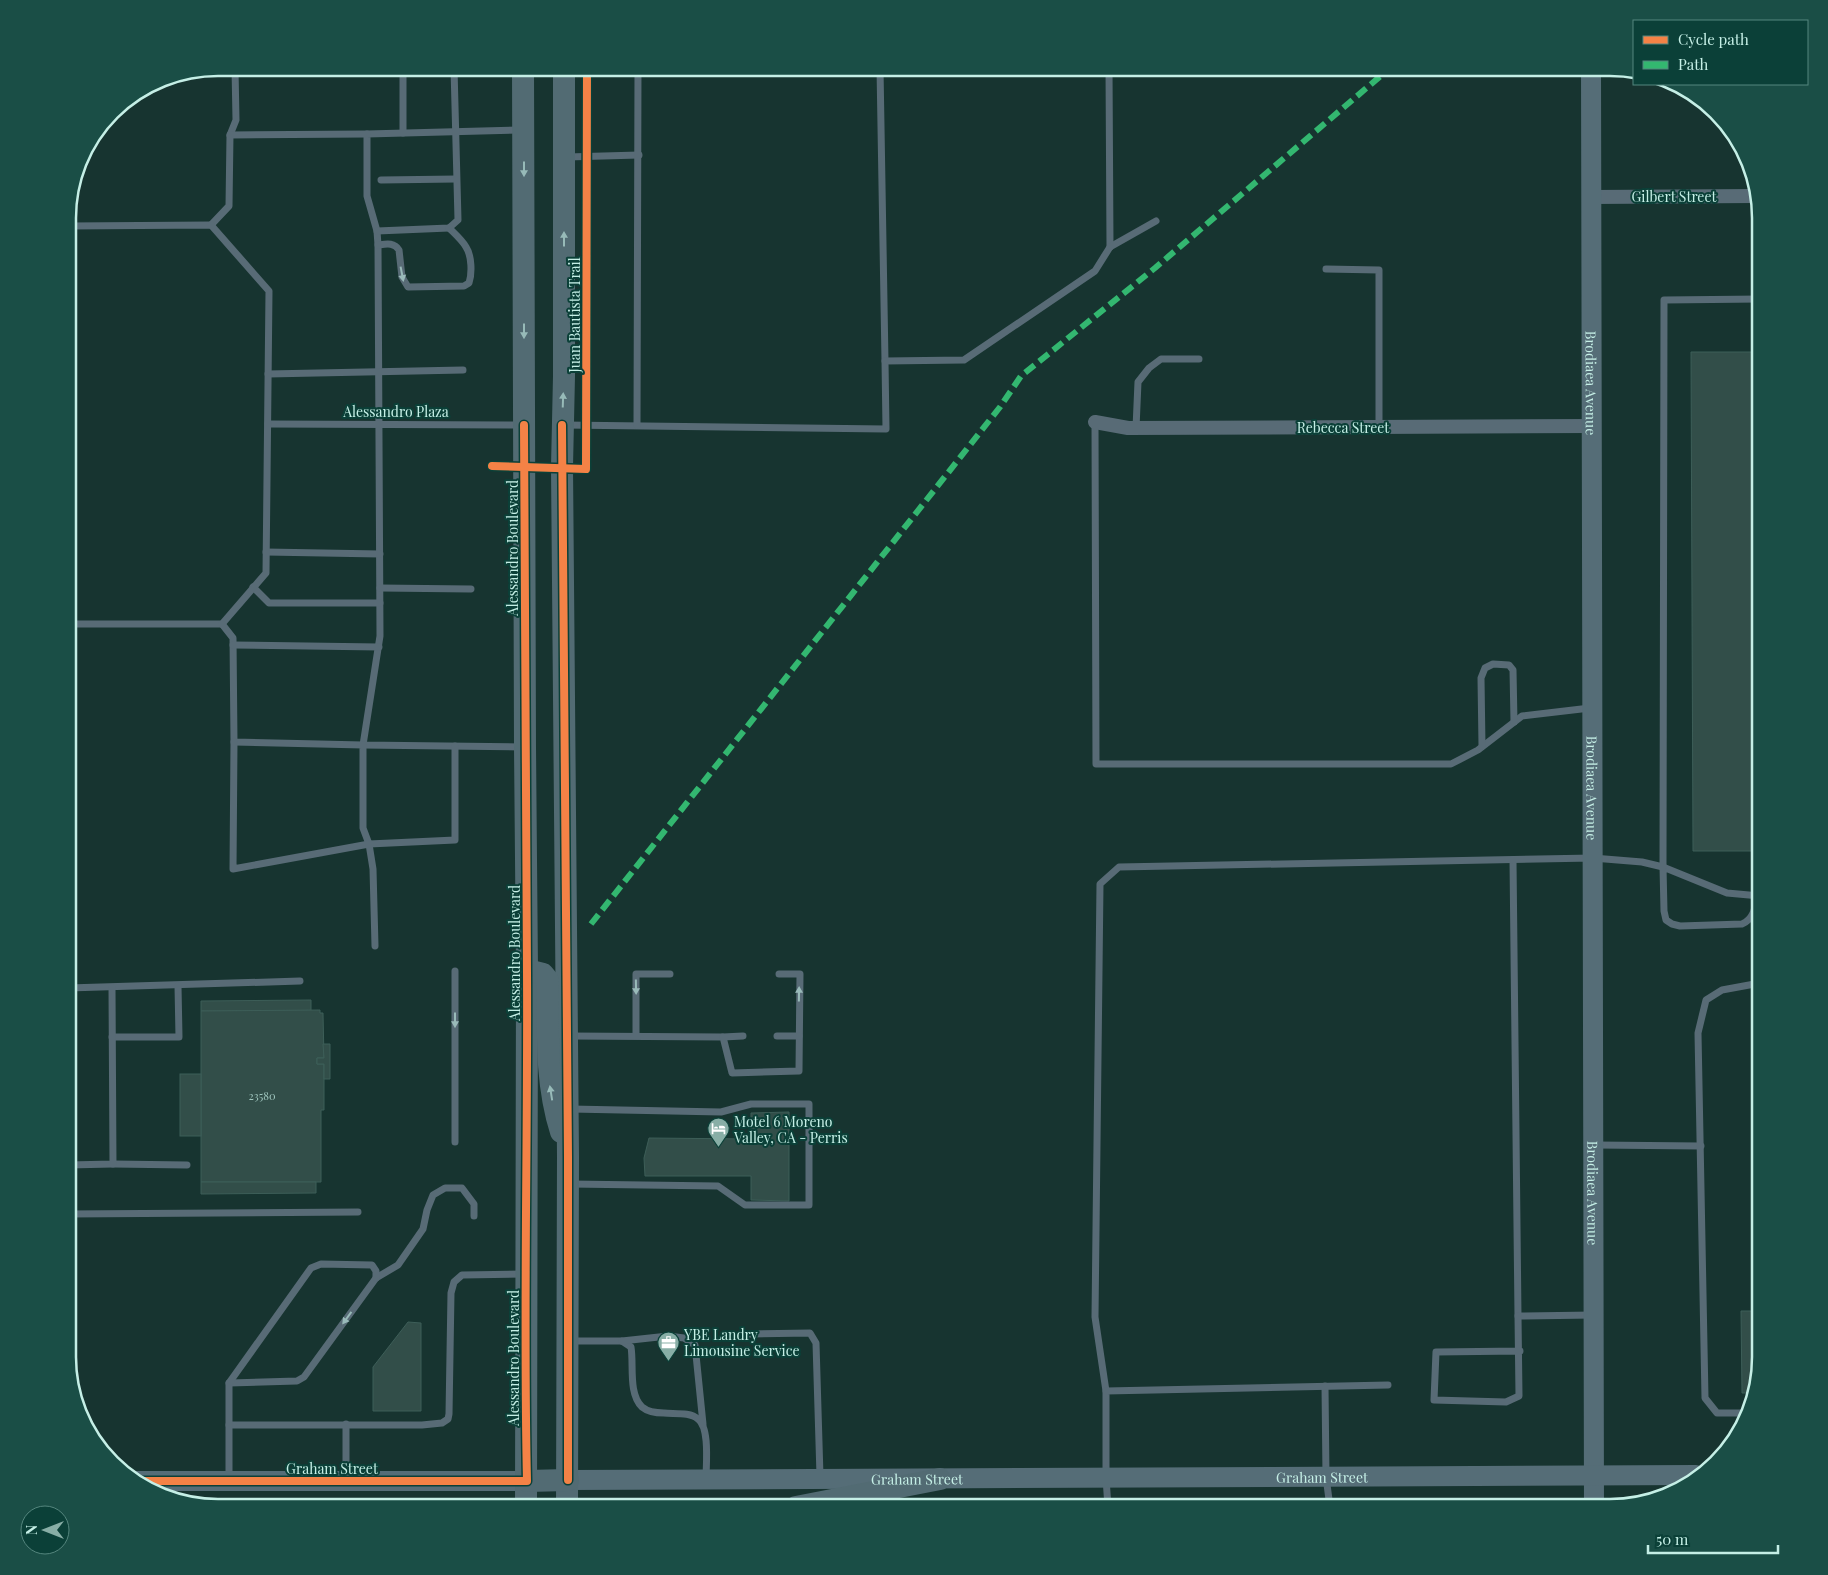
<svg xmlns="http://www.w3.org/2000/svg" width="1828" height="1575" viewBox="0 0 1828 1575" font-family="'Playfair Display',serif">
<rect width="100%" height="100%" fill="#173430"/>
<g fill="#324e49" stroke="#3d5e58">
<path d="M 1691,352 L 1760,352 L 1760,851 L 1693,851 Z"/>
<path d="M 311,1000 L 311,1011 L 201,1011 L 201,1001 Z"/>
<path d="M 320,1010 L 320,1013 L 323,1013 L 324,1058 L 317,1058 L 317,1064 L 324,1064 L 324,1110 L 321,1110 L 321,1182 L 201,1182 L 201,1011 Z"/>
<path d="M 323,1044 L 330,1044 L 330,1079 L 324,1079 L 324,1064 L 317,1064 L 317,1058 L 324,1058 Z"/>
<rect x="180" y="1074" width="21" height="62"/>
<path d="M 789,1112 L 789,1201 L 751,1200 L 751,1176 L 645,1176 L 644,1158 L 649,1138 L 751,1139 L 751,1113 Z"/>
<path d="M 201,1182 L 316,1182 L 316,1193 L 201,1194 Z"/>
<path d="M 1741,1311 L 1760,1311 L 1760,1357 L 1753,1393 L 1742,1393 Z"/>
<path d="M 408,1322 L 421,1323 L 421,1411 L 373,1411 L 373,1367 Z"/>
</g>
<g fill="none" stroke-linecap="round" stroke-linejoin="round">
<g stroke="#586b76" stroke-width="7">
<path d="M 403,68 L 403,133"/>
<path d="M 880,68 L 885,361"/>
<path d="M 1109,68 L 1110,247"/>
<path d="M 521,130 L 367,134 L 367,196 L 377,231 L 378,245 L 380,636 L 363,745 L 523,747"/>
<path d="M 230,135 L 236,120 L 235,68"/>
<path d="M 567,157 L 639,155"/>
<path d="M 381,180 L 456,179"/>
<path d="M 211,225 L 229,206 L 230,135 L 367,134"/>
<path d="M 377,231 L 449,228 L 458,220 L 454,68"/>
<path d="M 378,245 C 386,244 394,242 399,250 L 402,277 L 408,287 L 464,286 L 469,283 C 472,274 472,256 466,247 C 462,240 455,234 449,228"/>
<path d="M 1326,269 L 1379,270 L 1379,427"/>
<path d="M 268,374 L 463,370"/>
<path d="M 1095,422 L 1096,764 L 1451,764 L 1478,750 L 1522,716 L 1590,708"/>
<path d="M 268,424 L 521,425"/>
<path d="M 565,425 L 886,429 L 885,361 L 964,360 L 1095,271 L 1110,247 L 1156,221"/>
<path d="M 637,425 L 638,68"/>
<path d="M 1136,428 L 1138,382 L 1149,368 L 1161,359 L 1199,359"/>
<path d="M 266,552 L 380,554"/>
<path d="M 253,587 L 269,603 L 380,603"/>
<path d="M 380,588 L 471,589"/>
<path d="M 68,624 L 222,624 L 266,573 L 269,291 L 211,225 L 68,226"/>
<path d="M 222,624 L 233,638 L 234,742 L 363,745 L 363,828 L 369,844 L 373,869 L 375,946"/>
<path d="M 233,645 L 379,647"/>
<path d="M 234,742 L 233,869 L 369,844 L 455,840 L 455,746"/>
<path d="M 1482,746 L 1481,678 L 1485,668 L 1493,664 L 1509,665 L 1513,670 L 1514,722"/>
<path d="M 1513,860 L 1518,1316 L 1593,1315"/>
<path d="M 1757,896 C 1755,908 1754,919 1742,924 L 1680,926 L 1672,924 L 1666,920 L 1664,911 L 1663,867 L 1727,893 L 1760,896"/>
<path d="M 455,971 L 455,1142"/>
<path d="M 68,988 L 300,981"/>
<path d="M 636,1035 L 636,974 L 670,974"/>
<path d="M 570,1036 L 723,1037 L 732,1073 L 799,1071 L 800,974 L 779,974"/>
<path d="M 777,1036 L 799,1036"/>
<path d="M 112,1037 L 179,1037 L 178,986"/>
<path d="M 723,1037 L 743,1036"/>
<path d="M 1596,1145 L 1701,1146"/>
<path d="M 113,1164 L 187,1165"/>
<path d="M 68,1165 L 113,1164 L 112,988"/>
<path d="M 570,1184 L 718,1186 L 745,1205 L 809,1205 L 809,1104 L 751,1104 L 721,1112 L 571,1109"/>
<path d="M 68,1214 L 358,1212"/>
<path d="M 1518,1316 L 1519,1396 L 1506,1402 L 1434,1400 L 1436,1352 L 1520,1351"/>
<path d="M 750,1334 L 810,1333 L 816,1343 L 820,1476"/>
<path d="M 571,1341 L 622,1341 L 631,1347 C 634,1365 628,1393 642,1407 C 648,1412 657,1413 664,1413 C 675,1414 690,1412 698,1419 C 710,1428 706,1465 706,1479"/>
<path d="M 622,1341 L 668,1336 L 684,1338 L 695,1345 L 703,1424"/>
<path d="M 229,1383 L 297,1381 L 304,1377 L 376,1278 L 398,1265 L 423,1229 L 427,1210 L 433,1195 L 445,1188 L 462,1188 L 474,1204 L 474,1216"/>
<path d="M 1325,1386 L 1326,1477 L 1330,1507"/>
<path d="M 1106,1391 L 1095,1317 L 1100,884 L 1119,867 L 1593,858 L 1642,862 L 1663,867 L 1664,300 L 1760,299"/>
<path d="M 1749,1413 L 1717,1413 L 1705,1398 L 1698,1033 L 1706,1000 L 1722,990 L 1760,983"/>
<path d="M 346,1424 L 346,1479"/>
<path d="M 229,1425 L 422,1425 L 442,1423 L 448,1419 L 449,1414 L 451,1293 L 454,1282 L 462,1275 L 523,1274"/>
<path d="M 229,1478 L 229,1383 L 311,1268 L 321,1264 L 372,1265 L 376,1271 L 376,1278"/>
<path d="M 1108,1507 L 1106,1478 L 1106,1391 L 1388,1385"/>
</g>
<g stroke="#586b76" stroke-width="14">
<path d="M 1591,197 L 1756,196"/>
<path d="M 1095,422 L 1128,428 L 1592,426"/>
</g>
<g stroke="#556d77" stroke-width="20">
<path id="s1" d="M 1591,68 L 1594,1507"/>
<path id="s2" d="M 568,1480 L 1696,1475"/>
<path d="M 137,1481 L 527,1481"/>
</g>
<g stroke="#526b73" stroke-width="22">
<path d="M 523,68 L 525,747 L 527,970 L 526,1507"/>
<path d="M 564,68 L 564,376 L 562,467 L 568,1156 L 567,1507"/>
<path d="M 527,970 L 543,974 L 548,980 C 548,1031 545,1082 561,1132"/>
<path d="M 527,1481 L 568,1480"/>
<path d="M 796,1507 L 940,1479"/>
</g>
<path stroke="#33b770" stroke-width="6" stroke-dasharray="12 6" stroke-linecap="butt" d="M 591,924 L 1000,407 L 1021,376 L 1155,268 L 1390,68"/>
<defs>
<g id="cycleway">
<path d="M 562,425 L 568,1156 L 568,1480"/>
<path d="M 492,466 L 586,469 L 587,68"/>
<path d="M 137,1481 L 527,1481 C 523,1311 528,1141 527,972 C 527,790 524,607 524,425"/>
</g>
</defs>
<use href="#cycleway" stroke="#0b4038" stroke-width="11"/>
<use href="#cycleway" stroke="#f48246" stroke-width="8"/>
</g>
<defs><path id="oneway-solid" d="M-6-.8H1V-3.2L6.5 0L1 3.2V.8H-6Z" transform="scale(1.25)"/></defs>
<g fill="#97bab8">
<use href="#oneway-solid" transform="translate(524 169) rotate(90)"/>
<use href="#oneway-solid" transform="translate(564 239) rotate(-90)"/>
<use href="#oneway-solid" transform="translate(524 331) rotate(90)"/>
<use href="#oneway-solid" transform="translate(563 400) rotate(-88)"/>
<use href="#oneway-solid" transform="translate(551 1093) rotate(-99)"/>
</g>
<g fill="#99bab9">
<use href="#oneway-solid" transform="translate(402 274) rotate(79)"/>
<use href="#oneway-solid" transform="translate(636 987) rotate(89)"/>
<use href="#oneway-solid" transform="translate(799 994) rotate(-89)"/>
<use href="#oneway-solid" transform="translate(455 1020) rotate(90)"/>
<use href="#oneway-solid" transform="translate(347 1318) rotate(126)"/>
</g>
<defs>
<symbol id="hotel-pin" viewBox="-11 -11 22 30"><path d="M0 17L-7.5 6A9.5 9.5 0 1 1 7.5 6Z" fill="#88aea6" stroke="#0b4038"/><path d="M-6-4.5h1.5V1H6V5H4.5V3h-9V5H-6ZM-4 0a1.8 1.8 0 1 1 3.6 0ZM.5 0V-2.5h3Q6-2.5 6 0Z" fill="#fff"/></symbol>
<symbol id="office-pin" viewBox="-11 -11 22 30"><path d="M0 17L-7.5 6A9.5 9.5 0 1 1 7.5 6Z" fill="#88aea6" stroke="#0b4038"/><path d="M-6-3h4V-5.5h4V-3h4V5H-6ZM-1-4.5V-3h2v-1.5ZM-6 0V1H6V0Z" fill="#fff"/></symbol>
</defs>
<g fill-rule="evenodd">
<use href="#hotel-pin" x="706" y="1116" width="25" height="34"/>
<use href="#office-pin" x="656" y="1330" width="25" height="34"/>
</g>
<g text-anchor="middle" dominant-baseline="central" stroke-width="4" stroke-linejoin="round" paint-order="stroke">
<g font-size="11" fill="#a0c7bf">
<text x="262" y="1095">23580</text>
</g>
<g font-size="14" fill="#c5efe6" stroke="#0b4038">
<text x="1674" y="196">Gilbert Street</text>
<text transform="translate(574 315) rotate(-90)">Juan Bautista Trail</text>
<text stroke="none"><textPath href="#s1" startOffset="315">Brodiaea Avenue</textPath></text>
<text x="396" y="411">Alessandro Plaza</text>
<text x="1343" y="427">Rebecca Street</text>
<text transform="translate(512 548) rotate(-90)">Alessandro Boulevard</text>
<text stroke="none"><textPath href="#s1" startOffset="720">Brodiaea Avenue</textPath></text>
<text transform="translate(514 953) rotate(-90)">Alessandro Boulevard</text>
<text stroke="none"><textPath href="#s1" startOffset="1125">Brodiaea Avenue</textPath></text>
<text transform="translate(513 1358) rotate(-90)">Alessandro Boulevard</text>
<text x="332" y="1468">Graham Street</text>
<text stroke="none"><textPath href="#s2" startOffset="754">Graham Street</textPath></text>
<text stroke="none"><textPath href="#s2" startOffset="349">Graham Street</textPath></text>
</g>
<g font-size="14" fill="#c5efe6" stroke="#0b4038" text-anchor="start">
<text x="734" y="1121">Motel 6 Moreno<tspan x="734" dy="16">Valley, CA - Perris</tspan></text>
<text x="684" y="1334">YBE Landry<tspan x="684" dy="16">Limousine Service</tspan></text>
</g>
</g>
<path d="M0 0H1828V1575H0ZM218 76H1610A142 142 0 0 1 1752 218V1357A142 142 0 0 1 1610 1499H218A142 142 0 0 1 76 1357V218A142 142 0 0 1 218 76Z" fill="#1a4e46" fill-rule="evenodd"/>
<path fill="none" stroke="#c5efe6" stroke-width="2.5" d="M218 76H1610A142 142 0 0 1 1752 218V1357A142 142 0 0 1 1610 1499H218A142 142 0 0 1 76 1357V218A142 142 0 0 1 218 76Z"/>
<rect x="1633" y="20" width="175" height="65" fill="#0b4038" stroke="#55867e"/>
<rect x="1643" y="36" width="25" height="8" fill="#f48246" stroke="#55867e"/>
<text x="1678" y="45" font-size="15" fill="#c5efe6">Cycle path</text>
<rect x="1643" y="61" width="25" height="8" fill="#33b770" stroke="#55867e"/>
<text x="1678" y="70" font-size="15" fill="#c5efe6">Path</text>
<g transform="translate(45 1530) rotate(270)"><circle r="24" fill="#0b4038" stroke="#55867e"/>
<path d="M0-4L9 19L0 12L-9 19Z" fill="#88aea6"/>
<text y="-8" font-size="14" font-weight="bold" text-anchor="middle" fill="#c5efe6">N</text>
</g>
<path d="M1648 1545v8h130v-8" fill="none" stroke="#c5efe6" stroke-width="2.5"/>
<text x="1656" y="1545" font-size="15" fill="#c5efe6" stroke="#0b4038" stroke-width="4" paint-order="stroke">50 m</text>
</svg>
